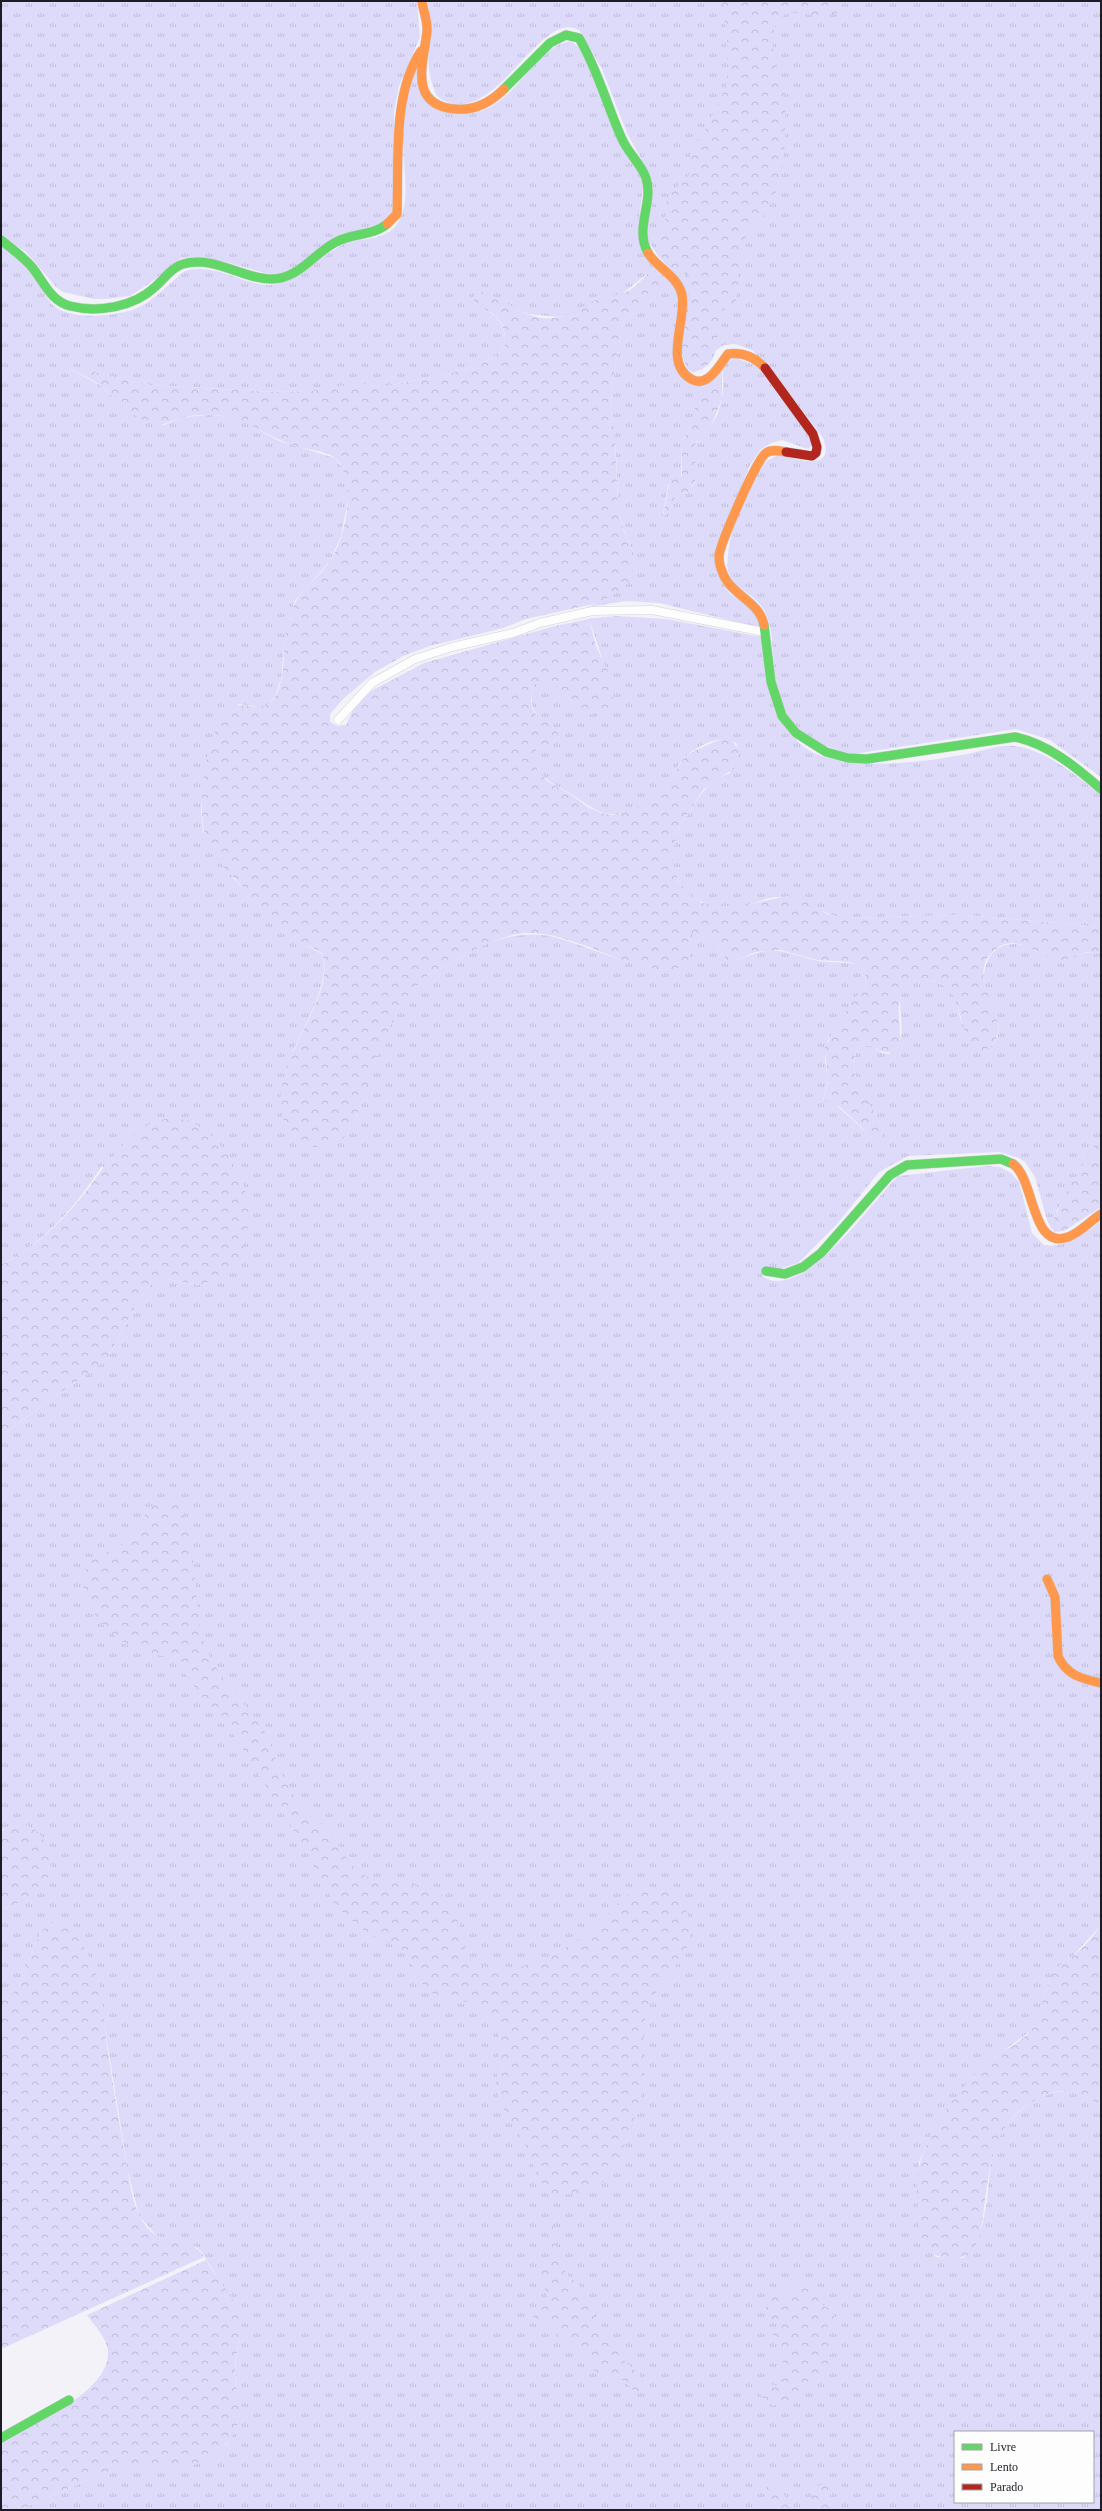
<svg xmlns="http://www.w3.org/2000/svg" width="1102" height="2511" viewBox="0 0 1102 2511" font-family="'Times New Roman',serif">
<defs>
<pattern id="grass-tufts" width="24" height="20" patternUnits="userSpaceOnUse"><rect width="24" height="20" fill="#dddbf9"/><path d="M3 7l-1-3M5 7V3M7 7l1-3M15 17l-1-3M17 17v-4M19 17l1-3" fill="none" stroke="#bdbbd5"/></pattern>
<pattern id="forest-crowns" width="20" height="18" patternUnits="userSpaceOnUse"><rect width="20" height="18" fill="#dddbf9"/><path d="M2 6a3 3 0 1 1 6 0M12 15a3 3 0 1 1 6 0" fill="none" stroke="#bdbbd5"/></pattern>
</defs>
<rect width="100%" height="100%" fill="#f2f2f8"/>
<g fill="url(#grass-tufts)" fill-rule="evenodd">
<path d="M 1,1 L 417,1 L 420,37 L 399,86 L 394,111 L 394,197 L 391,219 L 306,260 L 285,274 L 268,274 L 226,262 L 198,257 L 181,258 L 150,283 L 130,296 L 105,299 L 94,299 L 63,292 L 56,287 L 26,252 L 1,236 Z"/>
<path d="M 428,1 L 1101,1 L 1101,777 L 1050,740 L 1016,729 L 853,754 C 792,740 778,716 773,656 C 772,642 772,625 765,612 C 758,597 741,591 730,579 C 719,551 746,485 765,463 C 768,460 774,457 778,455 C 794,458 837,474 823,438 L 769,366 L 752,350 L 735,344 L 724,345 L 715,351 L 703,369 L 693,372 C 674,359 677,298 676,275 L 658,256 L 647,239 L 646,168 L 627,133 L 602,69 L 580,31 C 540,4 492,138 437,96 C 422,67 431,32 428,1 Z"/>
<path d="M 571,41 L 581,49 L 641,176 L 643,186 L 638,230 L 679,296 L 675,355 L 701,385 L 691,429 L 682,440 L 681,476 L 668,485 L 662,520 C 666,513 670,501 676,496 C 680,493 686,495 690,490 C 701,478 692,463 694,449 C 696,439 704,434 710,427 C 723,410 725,386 722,365 L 735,358 L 756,365 L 807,429 L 812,445 L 809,449 L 805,448 L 782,440 L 771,443 L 761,449 L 750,465 L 720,540 L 721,582 L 730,594 L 750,606 L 762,628 L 659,603 L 627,601 L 587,607 L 598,603 L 634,554 L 623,528 L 618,507 L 616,452 L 611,410 L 612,386 L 623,322 L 626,318 L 636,313 L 649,272 L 622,294 L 596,300 L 573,314 L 557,317 L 528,314 L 477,291 L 485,310 C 501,316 509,334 503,351 L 484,362 L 456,372 L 382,387 L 363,384 L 310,391 L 274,392 L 150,385 L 65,366 L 103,387 L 114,399 L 138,417 L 164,425 L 183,417 L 209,415 L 227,416 L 241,420 L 279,441 L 335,458 L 344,470 L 348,484 L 348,500 L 341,536 L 330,561 L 294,602 L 286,629 L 281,679 L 275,696 L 269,704 L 261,707 L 239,704 L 222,716 L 215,733 L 203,789 L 201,811 L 203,831 L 233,878 L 300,942 L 322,954 C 332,980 304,1026 293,1051 L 356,1118 C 368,1079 390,1006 422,980 C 434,970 449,965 462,957 C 489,939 522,930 554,937 C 579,943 653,976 673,968 C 679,966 685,959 690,955 L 690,935 L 695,931 L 716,940 L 726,961 C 740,962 753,952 767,951 C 786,949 801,958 819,961 C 833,963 848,961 862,966 L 865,971 L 866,984 L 827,1042 L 825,1060 L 828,1081 L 823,1100 L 834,1103 L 864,1130 L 884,1126 C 871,1110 838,1062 863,1045 L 872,1046 L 883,1053 L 889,1054 C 893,1050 898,1044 900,1039 C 907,1022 886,977 922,979 C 932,980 944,984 951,991 C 960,1001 957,1015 963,1025 C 969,1034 978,1043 985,1051 C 1014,1032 988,1010 985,988 C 980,963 994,939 1022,945 C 1035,948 1047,955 1059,960 L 1083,953 L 1101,953 L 1101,1135 L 1057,1210 L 1052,1230 L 1047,1220 L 1035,1177 L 1025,1162 L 1019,1158 L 999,1152 L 908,1156 L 879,1172 L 837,1224 L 798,1263 L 779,1269 L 766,1266 L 762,1276 C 801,1305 873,1201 898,1176 L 987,1166 L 1000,1167 L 1011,1173 L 1019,1182 L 1032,1233 L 1044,1245 C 1068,1248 1083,1234 1101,1221 L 1101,1925 L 1073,1956 L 1056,1969 L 1048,1983 L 1037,2021 L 1029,2032 L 996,2056 L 973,2077 L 945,2113 L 929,2139 L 919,2162 L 921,2239 L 936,2257 L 964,2258 C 969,2249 978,2239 981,2229 C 996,2181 978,2141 1027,2105 C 1039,2096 1055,2091 1070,2091 C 1081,2092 1091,2101 1101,2104 L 1101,2510 L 19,2510 L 114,2469 L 130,2466 L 186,2466 L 199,2463 L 211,2457 L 227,2444 L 237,2424 L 239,2412 L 235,2369 L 239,2336 L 226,2291 L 201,2251 L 196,2247 L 167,2240 L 156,2235 L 139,2216 L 128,2172 L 97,1979 L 51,1922 C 28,1937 29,1995 1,2000 L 1,1911 C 13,1904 43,1892 48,1879 C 51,1873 50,1865 50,1859 L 4,1829 L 1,1831 L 1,1436 L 107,1359 L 140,1298 L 151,1285 L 167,1279 L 199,1285 L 102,1166 C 77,1205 43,1244 1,1265 L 1,243 C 9,250 20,257 27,265 C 37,277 42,293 52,304 C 69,322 123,317 143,305 C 158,296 170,283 183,272 C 214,259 249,291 277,284 C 303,277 319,257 342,245 C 358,237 378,242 393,229 C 413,210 403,168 403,144 C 403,126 404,104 408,87 C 410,78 415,69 418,61 L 432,106 C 442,113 451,115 464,114 C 517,112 528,49 571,41 ZM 955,2432 L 1093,2432 L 1093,2502 L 955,2502 Z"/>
<path d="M 616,616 L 666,619 L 762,637 C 762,662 773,683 783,706 C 787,716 790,734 798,742 C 833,776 923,762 968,754 C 986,750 1003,743 1021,747 C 1051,754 1078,777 1101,795 L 1101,927 L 965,915 L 842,918 C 817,912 806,898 779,897 C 767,896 754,905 741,906 C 729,907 713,908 702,902 C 676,891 666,861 676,835 C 679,825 686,818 691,809 C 705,789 708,783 730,773 L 737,744 C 725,730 693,748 683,759 C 677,767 673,777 667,785 C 660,792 646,802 637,807 C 608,823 596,810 571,794 C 552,782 531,777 536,749 L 545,744 L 551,744 L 554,728 C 535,718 526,705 535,684 C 551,675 563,693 574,704 L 602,658 L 589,619 L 584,619 Z"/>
</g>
<g fill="url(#forest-crowns)">
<path d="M 722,1 L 843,1 C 844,24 802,12 789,12 C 755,30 784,76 785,102 C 786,137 786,179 768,209 C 760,223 747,230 742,246 C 739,257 738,300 735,303 C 731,308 724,308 720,313 C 713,335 725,365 693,372 C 676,368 683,315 686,302 C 688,294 691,289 692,281 L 687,274 L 671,270 L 666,265 L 659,251 L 657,239 L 665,223 L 667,200 L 670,193 L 689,175 L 692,147 L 705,130 L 726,87 L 728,70 L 727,37 Z"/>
<path d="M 649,272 L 661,285 L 642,310 L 626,318 L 623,322 L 612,386 L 611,410 L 615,438 L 618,507 L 623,529 L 634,554 L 635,562 L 629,582 L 616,593 L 598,603 L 526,619 L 503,628 L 430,646 L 403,656 L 375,672 L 343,699 L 330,714 L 330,722 L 337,726 L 346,725 L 355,706 L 371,691 L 424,663 L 555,626 L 589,619 L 596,646 L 614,685 L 612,704 C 583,741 563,670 535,684 C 518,725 561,718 559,741 C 551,746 543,743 536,749 L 537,769 L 547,781 L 570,794 L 588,807 L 601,813 L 612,815 L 623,813 L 638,806 L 667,785 L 684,758 L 694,751 L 723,738 L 733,740 L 739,754 L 736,767 L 703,790 L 678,829 L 672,858 L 678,881 L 689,894 L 702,903 L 719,906 L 742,906 L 787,896 L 808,902 L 827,914 L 842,918 L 965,915 L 1101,927 L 1101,953 C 1095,953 1088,952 1083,953 C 1075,955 1068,961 1059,960 C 1040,958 1017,932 996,949 C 957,978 1025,1026 985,1051 L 974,1049 L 969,1043 C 955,1013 964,982 920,979 C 908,979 903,988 900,999 C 896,1016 904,1033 897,1050 C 882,1058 877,1044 863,1045 C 836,1063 875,1112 886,1129 L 882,1137 L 871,1136 L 840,1107 L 823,1100 L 828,1084 L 825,1047 L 849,1006 L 866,984 L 865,971 L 862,966 L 848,962 L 817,960 L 780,950 L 756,952 L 729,963 L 726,961 L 716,940 L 695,932 L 690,935 C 689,942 692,953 689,959 C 675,986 608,954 589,947 C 569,940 541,930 518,934 C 495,938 474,950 455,961 C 444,967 430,972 421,981 C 381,1023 372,1083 349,1133 C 339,1142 331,1147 317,1147 C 308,1147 299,1141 293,1136 C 286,1130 285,1125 283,1118 C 267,1062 339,998 322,953 C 311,946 296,943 285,935 C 273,927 265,911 255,900 C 240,883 222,868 210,848 C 193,818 205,743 223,714 C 237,693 261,719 275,697 C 288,675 281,644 288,620 C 296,591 315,583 330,561 C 346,537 357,483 337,460 C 329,451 310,450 298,447 C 267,438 243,414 209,415 C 200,415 190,415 181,418 C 170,421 163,427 150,423 C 138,419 122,407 113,398 C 109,394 107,390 103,387 C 92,379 76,372 63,365 L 150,385 L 274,392 L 310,391 L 347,385 L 363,384 L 382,387 L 456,372 L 484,362 L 503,351 C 508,338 504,319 490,312 C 484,309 479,307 474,302 L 474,292 C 486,288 515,309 527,314 C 558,326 571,311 596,300 C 604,297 612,296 620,294 C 632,292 641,280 649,272 Z"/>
<path d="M 722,365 L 722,399 L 711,426 L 696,442 L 694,456 L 697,474 L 694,483 L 690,491 L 676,496 L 662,521 L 670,479 L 674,476 L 682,476 L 682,440 L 691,429 L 697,396 L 701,385 Z"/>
<path d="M 172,1117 L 193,1122 L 209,1133 L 225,1151 L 238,1172 L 247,1196 L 249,1219 L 244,1248 L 233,1269 L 217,1279 L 199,1285 L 167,1279 L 151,1285 L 140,1298 L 107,1359 L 1,1436 L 1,1265 C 35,1248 65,1219 88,1189 C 103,1168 125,1137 149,1125 C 156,1122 164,1119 172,1117 Z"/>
<path d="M 1101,1135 L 1101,1207 L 1064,1231 L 1054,1232 L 1051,1226 L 1064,1196 Z"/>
<path d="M 168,1500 C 171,1502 175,1503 178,1506 C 195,1520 195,1602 200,1627 C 208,1668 235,1692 259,1722 C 271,1738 274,1759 283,1777 C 289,1789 297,1801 307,1811 C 313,1816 320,1820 325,1826 C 338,1840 345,1862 361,1873 C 384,1889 418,1877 441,1894 C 474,1920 445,1983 522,1966 C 546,1961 570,1946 590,1931 C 612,1913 624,1884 657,1890 C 668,1892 676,1895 682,1904 C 712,1949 655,1976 646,2015 C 641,2036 645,2058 644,2080 C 642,2104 618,2174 597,2187 C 586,2194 569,2194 556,2195 L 546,2189 L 538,2177 L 525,2144 L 499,2102 L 496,2084 L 500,2044 L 498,2029 L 491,2018 L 468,2002 L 454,2000 L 431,1993 L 423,1985 L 405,1951 L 366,1932 L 346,1916 L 334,1903 L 308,1853 L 235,1737 L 215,1714 L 176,1662 L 171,1658 C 157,1654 140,1653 127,1645 C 105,1633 67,1589 90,1563 C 97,1554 111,1551 121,1546 C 137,1537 141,1522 149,1507 Z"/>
<path d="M 16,1826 C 19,1826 25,1825 28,1826 C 48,1832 58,1871 44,1886 C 33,1898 14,1903 1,1911 L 1,1831 Z"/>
<path d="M 51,1922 C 75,1922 93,1959 98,1980 C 103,2001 104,2024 107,2045 C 113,2087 120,2129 128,2171 C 131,2193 136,2222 156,2235 C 171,2244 196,2240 204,2257 L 1,2349 L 1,2000 C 29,1995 28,1937 51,1922 Z"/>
<path d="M 1101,1925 L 1101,2104 C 1091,2101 1083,2094 1073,2092 C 1056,2088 1037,2098 1024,2107 C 989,2133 989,2177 983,2216 C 981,2227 980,2240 974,2249 C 969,2257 961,2258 953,2258 C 913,2258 920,2224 917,2194 C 913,2145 959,2084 997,2055 C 1008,2047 1021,2042 1030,2031 C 1044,2013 1042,1989 1055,1970 C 1059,1964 1068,1961 1073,1956 C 1084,1947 1094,1936 1101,1925 Z"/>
<path d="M 552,2225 L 555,2228 L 556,2252 L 567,2275 L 579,2285 L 587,2305 L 593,2311 L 606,2339 L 618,2344 C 620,2349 620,2356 623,2359 C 631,2368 647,2376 642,2391 L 635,2392 L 623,2380 L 605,2377 L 593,2370 L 588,2361 L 581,2356 L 569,2343 L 558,2337 L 547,2322 L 534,2320 L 532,2312 L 548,2304 C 548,2286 534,2282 546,2261 L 554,2257 L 548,2242 L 549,2228 Z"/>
<path d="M 206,2260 C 215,2277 232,2292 237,2311 C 243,2331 236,2349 235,2369 C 235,2383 239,2397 239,2411 C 239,2435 221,2455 199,2463 C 173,2472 142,2464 114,2469 L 19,2510 L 1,2510 L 1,2442 C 31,2425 111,2392 108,2351 C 107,2338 94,2325 87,2315 Z"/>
<path d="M 793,2281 C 803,2284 808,2289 819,2290 L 818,2298 L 823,2300 L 823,2305 L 832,2311 L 834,2316 L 824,2333 C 825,2337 828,2340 829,2345 C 833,2369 819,2383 799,2393 C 790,2398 783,2405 773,2406 L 761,2396 L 759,2388 L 763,2382 L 778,2386 L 778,2373 L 783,2363 L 779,2348 L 782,2340 L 775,2338 L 772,2333 L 778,2323 L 770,2318 L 765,2309 L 773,2296 L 777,2297 L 782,2292 L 787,2291 L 790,2295 L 794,2295 Z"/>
<path d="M 777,2480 L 784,2495 L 795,2510 L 771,2510 C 765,2502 764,2495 767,2485 Z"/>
<path d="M 831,2480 L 830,2506 L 833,2510 L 813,2510 L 811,2489 Z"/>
</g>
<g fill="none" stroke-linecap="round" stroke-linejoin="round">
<defs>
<path id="street" d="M 338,720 L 372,683 L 415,659 L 452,647 L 513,633 L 540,623 L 592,611 L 652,610 L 765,632"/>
<g id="fast">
<path d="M 504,89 L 550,43 L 566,35 L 579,38 C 598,70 607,106 622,139 C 628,153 642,165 646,178 C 654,203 634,228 648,253"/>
<path d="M 1,240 C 11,248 22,256 31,266 C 43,280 50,301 70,306 C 98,313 134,307 155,287 C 164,279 172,267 183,264 C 214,255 242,279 272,279 C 299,279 314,253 336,242 C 352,233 373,236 387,224"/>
<path d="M 764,625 L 771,682 L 782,716 L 796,733 L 826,752 L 848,758 L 867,759 L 1015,737 C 1048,744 1076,767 1101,789"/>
<path d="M 766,1271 L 785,1274 L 803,1267 L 821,1253 L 890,1175 L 907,1165 L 1001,1159 L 1013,1164"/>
<path d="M 1,2438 L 69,2400"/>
</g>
<g id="slow">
<path d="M 422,1 C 423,11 428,21 427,31 C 424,61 407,105 455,109 C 475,111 490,103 504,89"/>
<path d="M 387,224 L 397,214 C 399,163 392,94 421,51"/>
<path d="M 648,253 C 657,268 678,276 682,295 C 687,320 663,363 691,379 C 708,389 720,364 728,354 C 742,352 755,357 765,368"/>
<path d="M 764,625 C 759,600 729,595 722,571 C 720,567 719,560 719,556 C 720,544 757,458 766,453 C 772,449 780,451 786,452"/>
<path d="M 1013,1164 C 1035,1179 1031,1251 1068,1237 C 1080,1233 1090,1221 1101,1214"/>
<path d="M 1047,1579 L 1055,1597 L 1058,1656 C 1066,1675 1082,1679 1101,1683"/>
</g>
<path id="jam" d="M 765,368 L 813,434 L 817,447 L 816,453 L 812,456 L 786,452"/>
</defs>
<use href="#street" stroke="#d0d0d8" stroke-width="9"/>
<use href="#fast" stroke="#d0d0d8" stroke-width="10"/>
<use href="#slow" stroke="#d0d0d8" stroke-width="10"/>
<use href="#jam" stroke="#d0d0d8" stroke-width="10"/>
<use href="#street" stroke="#fdfdfe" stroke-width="8"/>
<use href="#fast" stroke="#63d668" stroke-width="9"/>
<use href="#slow" stroke="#ff974d" stroke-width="9"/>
<use href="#jam" stroke="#b3261e" stroke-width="9"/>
</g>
<rect width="1102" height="2511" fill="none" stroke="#1c1c24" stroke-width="4"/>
<rect x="954" y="2431" width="140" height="72" fill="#fdfdfd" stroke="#a3a3a6"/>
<rect x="962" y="2444" width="20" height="6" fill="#63d668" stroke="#a3a3a6"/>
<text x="990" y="2451" font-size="12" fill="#1c1c24">Livre</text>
<rect x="962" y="2464" width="20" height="6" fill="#ff974d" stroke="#a3a3a6"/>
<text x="990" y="2471" font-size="12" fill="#1c1c24">Lento</text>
<rect x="962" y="2484" width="20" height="6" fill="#b3261e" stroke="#a3a3a6"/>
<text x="990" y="2491" font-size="12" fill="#1c1c24">Parado</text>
</svg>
